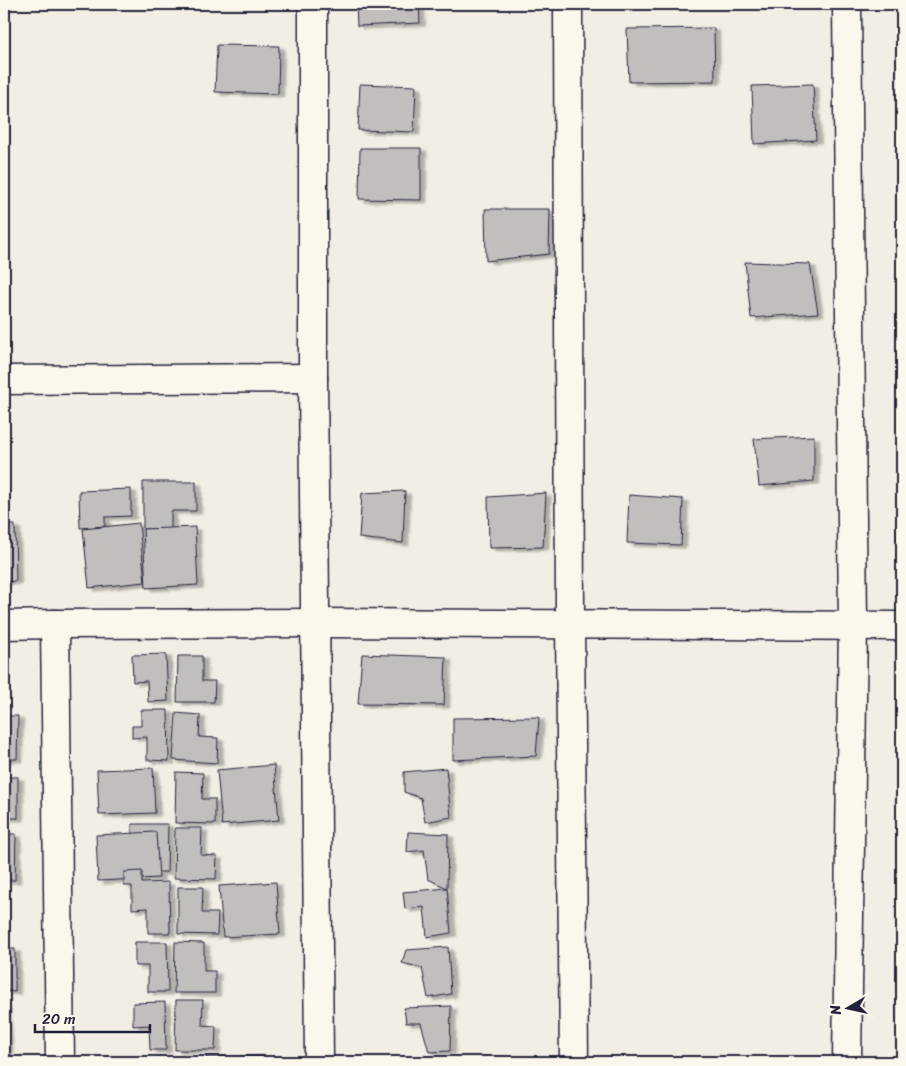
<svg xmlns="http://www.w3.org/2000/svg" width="906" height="1066" viewBox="0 0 906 1066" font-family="Sriracha,sans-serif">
<defs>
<filter id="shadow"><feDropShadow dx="5.5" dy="3" stdDeviation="1" flood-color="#0004"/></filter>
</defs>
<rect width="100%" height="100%" fill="#f2eee5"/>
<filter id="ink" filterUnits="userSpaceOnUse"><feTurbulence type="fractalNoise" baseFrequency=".02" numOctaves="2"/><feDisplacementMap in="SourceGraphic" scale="10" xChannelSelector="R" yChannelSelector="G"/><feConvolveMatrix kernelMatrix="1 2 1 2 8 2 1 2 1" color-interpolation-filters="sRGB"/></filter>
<g filter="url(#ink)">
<g fill="#c2bebe" stroke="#22223b" filter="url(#shadow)">
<path d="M 356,4 L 419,4 L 420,23 L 357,26 Z"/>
<path d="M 714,28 L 715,81 L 629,82 L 627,29 Z"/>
<path d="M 217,45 L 279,46 L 278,94 L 215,92 Z"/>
<path d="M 360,84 L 416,86 L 414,132 L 358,130 Z"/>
<path d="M 813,84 L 816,140 L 754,144 L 752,86 Z"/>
<path d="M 360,148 L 421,148 L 421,200 L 359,199 Z"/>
<path d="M 485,209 L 550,209 L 549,254 L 486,261 Z"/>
<path d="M 745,262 L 810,264 L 818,313 L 751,318 Z"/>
<path d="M 900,391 L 902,391 L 902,429 L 898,429 Z"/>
<path d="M 814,436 L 814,481 L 759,486 L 754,439 Z"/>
<path d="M 143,482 L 196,482 L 196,511 L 171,511 L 171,529 L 143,529 Z"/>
<path d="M 131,489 L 131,516 L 105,517 L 105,526 L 80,528 L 79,491 Z"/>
<path d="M 405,491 L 403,543 L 359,538 L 362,493 Z"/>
<path d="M 899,492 L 902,492 L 902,540 L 897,540 Z"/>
<path d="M 546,493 L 543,547 L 489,548 L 488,497 Z"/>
<path d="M 629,495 L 683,499 L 681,545 L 627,543 Z"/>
<path d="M 139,523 L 145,582 L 89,588 L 83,529 Z"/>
<path d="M 4,525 L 15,525 L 16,581 L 4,582 Z"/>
<path d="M 195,527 L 198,585 L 146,588 L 143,529 Z"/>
<path d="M 166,654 L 168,701 L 148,702 L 147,681 L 133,682 L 132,655 Z"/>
<path d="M 362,654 L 446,657 L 444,705 L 358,704 Z"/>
<path d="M 178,656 L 202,656 L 202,681 L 215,681 L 214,702 L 177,702 Z"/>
<path d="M 141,710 L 168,710 L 169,761 L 147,760 L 147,737 L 132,738 L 132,726 L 141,726 Z"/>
<path d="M 176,713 L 200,715 L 199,737 L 218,738 L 217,763 L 173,760 Z"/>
<path d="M 4,716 L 18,716 L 17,759 L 4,759 Z"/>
<path d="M 539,717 L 536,756 L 453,760 L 453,718 Z"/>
<path d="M 274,765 L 279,820 L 222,825 L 217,770 Z"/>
<path d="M 153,768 L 155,813 L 99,815 L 97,770 Z"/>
<path d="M 446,768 L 451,817 L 425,822 L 421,798 L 404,792 L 404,772 Z"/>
<path d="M 176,772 L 203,773 L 202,799 L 215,799 L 215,824 L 175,823 Z"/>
<rect x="4" y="777" width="14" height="41"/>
<path d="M 132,824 L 168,824 L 167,872 L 148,872 L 148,853 L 132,852 Z"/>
<path d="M 175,828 L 202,828 L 201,855 L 217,856 L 216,879 L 174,878 Z"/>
<path d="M 156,832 L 159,878 L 98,881 L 96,835 Z"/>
<path d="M 408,832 L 448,834 L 447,888 L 428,879 L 424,850 L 407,852 Z"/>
<path d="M 4,834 L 16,834 L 15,880 L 4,880 Z"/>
<path d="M 142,871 L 142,883 L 169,882 L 170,933 L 148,933 L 148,908 L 132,909 L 132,886 L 124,886 L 124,872 Z"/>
<path d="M 276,882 L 280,934 L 223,937 L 219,886 Z"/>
<path d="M 178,887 L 203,887 L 202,913 L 218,913 L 217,935 L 178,934 Z"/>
<path d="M 447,888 L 451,933 L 427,937 L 424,907 L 405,909 L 403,892 Z"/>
<path d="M 135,942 L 167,942 L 168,992 L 148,992 L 148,966 L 135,966 Z"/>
<path d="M 175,942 L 204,943 L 204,971 L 215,971 L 215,993 L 174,993 Z"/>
<path d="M 448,947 L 451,994 L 428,998 L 422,968 L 402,963 L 406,950 Z"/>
<path d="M 4,949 L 15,949 L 15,992 L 4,991 Z"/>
<path d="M 176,1000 L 203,1000 L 202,1025 L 216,1026 L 215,1050 L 175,1050 Z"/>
<path d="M 165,1002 L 166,1050 L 150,1050 L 149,1025 L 133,1026 L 133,1003 Z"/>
<path d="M 4,1005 L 5,1005 L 8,1055 L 4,1055 Z"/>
<path d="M 451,1006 L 450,1051 L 429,1052 L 421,1023 L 406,1023 L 404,1008 Z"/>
<path d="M 264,1056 L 264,1062 L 207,1062 L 206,1057 Z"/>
<path d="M 170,1058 L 170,1062 L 134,1062 L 134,1059 Z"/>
<path d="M 459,1060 L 541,1062 L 459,1062 Z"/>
</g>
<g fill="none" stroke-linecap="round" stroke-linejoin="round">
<defs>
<g id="minor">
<path d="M 313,4 L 313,378 L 319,1062"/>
<path d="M 568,4 L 570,624 L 574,1062"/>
<path d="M 4,380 L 313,378"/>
<path d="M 4,625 L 55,624"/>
<path d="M 60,1062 L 55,624 L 315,623 L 902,626"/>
<path d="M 847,1062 L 853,625 L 847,4"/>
</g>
</defs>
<use href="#minor" stroke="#22223b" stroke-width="31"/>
<use href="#minor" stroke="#fbf7ec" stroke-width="28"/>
</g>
</g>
<rect width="906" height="1066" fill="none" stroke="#fbf7ec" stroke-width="20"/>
<rect x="10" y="10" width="886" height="1046" fill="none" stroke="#22223b" stroke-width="2" filter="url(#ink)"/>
<g transform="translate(848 1008) rotate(261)" stroke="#fbf7ec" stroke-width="4" paint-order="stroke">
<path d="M0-4L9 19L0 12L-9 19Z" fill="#22223b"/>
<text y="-8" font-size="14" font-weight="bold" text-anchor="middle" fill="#22223b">N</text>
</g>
<path d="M35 1024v8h115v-8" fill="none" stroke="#22223b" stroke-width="2.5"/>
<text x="42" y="1024" font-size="15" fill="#22223b" stroke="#fbf7ec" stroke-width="4" paint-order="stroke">20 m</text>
</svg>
